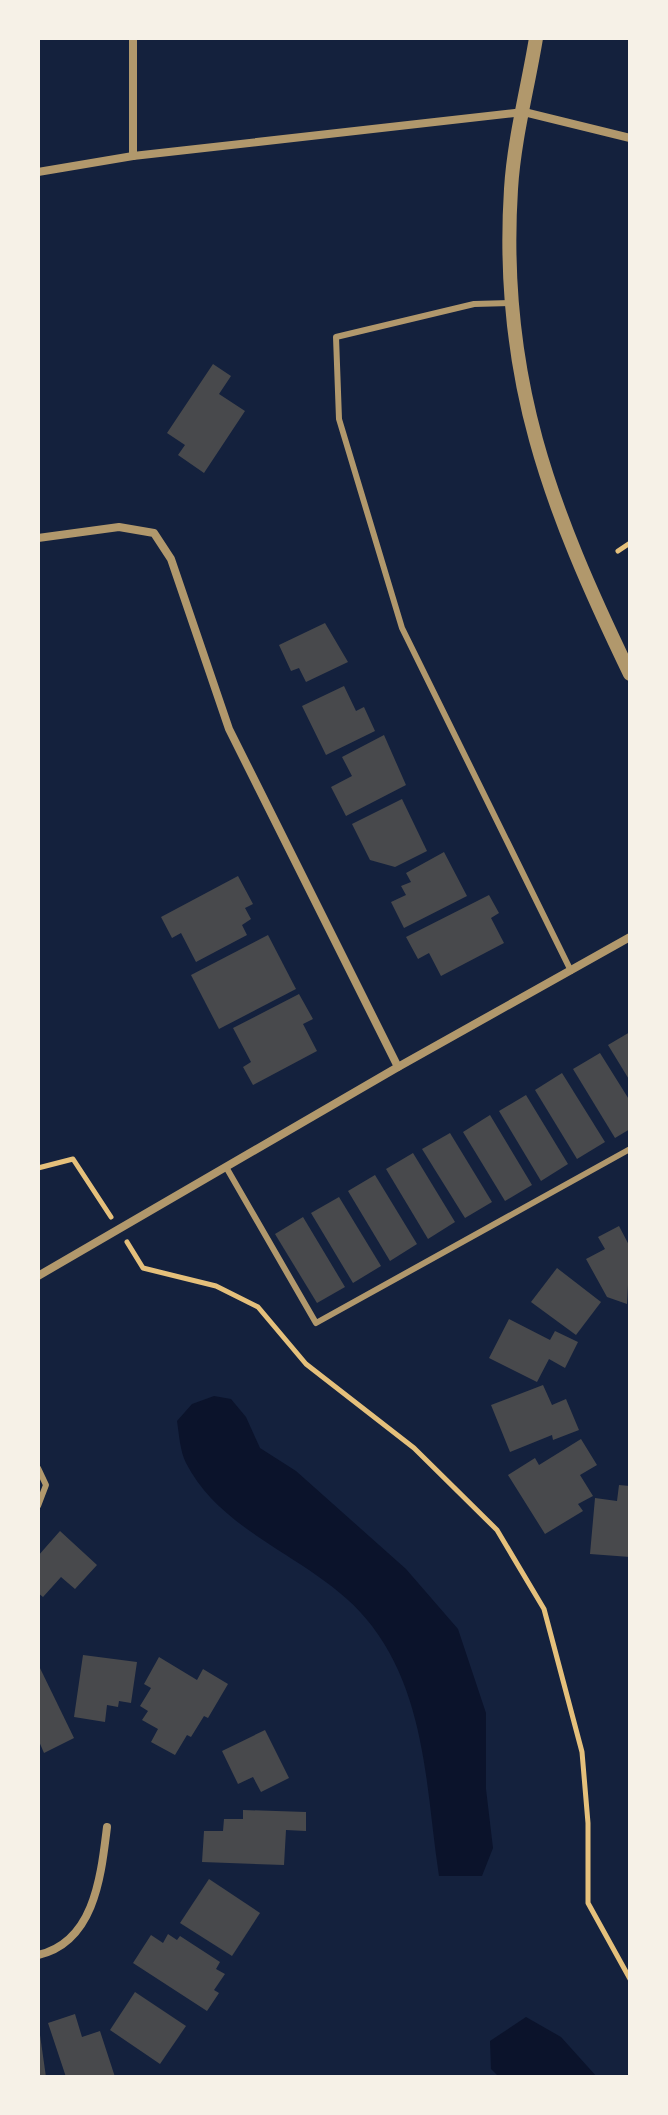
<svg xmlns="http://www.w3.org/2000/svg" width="668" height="2115" viewBox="0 0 668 2115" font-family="Karla,sans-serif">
<rect width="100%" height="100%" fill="#14213d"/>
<g fill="#0b132b">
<path d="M 214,1396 L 231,1399 L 246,1417 L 260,1448 L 296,1471 L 406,1569 L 458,1629 L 486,1713 L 486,1789 L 493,1848 L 482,1876 L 439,1876 C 426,1791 427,1699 372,1626 C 322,1559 225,1539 186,1463 C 180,1451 179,1434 177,1421 L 192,1404 Z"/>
<path d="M 526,2017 L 561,2037 L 597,2077 L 499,2077 L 491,2069 L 490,2041 Z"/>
</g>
<g fill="#48494c">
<path d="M 213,364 L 231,376 L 219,394 L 245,411 L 204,473 L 178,455 L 185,445 L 167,433 Z"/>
<path d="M 325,623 L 348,662 L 306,682 L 299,668 L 291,671 L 279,645 Z"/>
<path d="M 344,686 L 356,711 L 364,707 L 375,731 L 326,755 L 302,706 Z"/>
<path d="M 384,735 L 406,785 L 346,816 L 331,787 L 352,776 L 342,757 Z"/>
<path d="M 402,799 L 427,851 L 395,867 L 370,860 L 352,824 Z"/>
<path d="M 444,852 L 467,896 L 404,928 L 391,902 L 406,895 L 401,886 L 411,882 L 406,873 Z"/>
<path d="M 238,876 L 253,904 L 245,908 L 251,919 L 242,925 L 247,935 L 196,962 L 181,933 L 172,938 L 161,917 Z"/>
<path d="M 489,895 L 499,913 L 491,918 L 504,943 L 441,976 L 429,953 L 418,959 L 406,937 Z"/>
<path d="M 268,935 L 296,989 L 219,1029 L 191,975 Z"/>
<path d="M 299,994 L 313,1019 L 303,1024 L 317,1051 L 253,1085 L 243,1067 L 251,1062 L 233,1028 Z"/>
<path d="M 630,1032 L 630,1081 L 608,1045 Z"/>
<path d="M 600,1053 L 630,1101 L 630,1129 L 615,1138 L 573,1069 Z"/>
<path d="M 562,1073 L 605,1142 L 577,1159 L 535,1090 Z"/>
<path d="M 526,1095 L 568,1164 L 541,1181 L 499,1111 Z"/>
<path d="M 490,1115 L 532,1185 L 505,1201 L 463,1132 Z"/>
<path d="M 450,1133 L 492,1202 L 465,1218 L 422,1149 Z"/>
<path d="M 413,1153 L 455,1222 L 428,1239 L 386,1169 Z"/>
<path d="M 375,1175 L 417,1244 L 390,1261 L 348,1191 Z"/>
<path d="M 339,1197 L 381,1266 L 353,1283 L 311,1213 Z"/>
<path d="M 303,1217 L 345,1287 L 317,1303 L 275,1234 Z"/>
<path d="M 619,1226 L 630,1247 L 627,1304 L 607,1297 L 586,1259 L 605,1249 L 598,1237 Z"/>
<path d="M 557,1268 L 601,1302 L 576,1335 L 531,1302 Z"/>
<path d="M 509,1319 L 550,1340 L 555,1331 L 578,1342 L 565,1368 L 549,1359 L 537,1382 L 489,1358 Z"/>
<path d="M 543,1385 L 552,1405 L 566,1399 L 579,1430 L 553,1440 L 552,1435 L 510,1452 L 491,1405 Z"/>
<path d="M 581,1439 L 597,1465 L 580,1475 L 593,1496 L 578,1504 L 583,1511 L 545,1534 L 508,1475 L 535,1458 L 539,1465 Z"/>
<path d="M 619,1485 L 630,1486 L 630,1557 L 590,1554 L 595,1498 L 617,1501 Z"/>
<path d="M 60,1531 L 97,1565 L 75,1589 L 61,1577 L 43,1597 L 38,1593 L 38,1556 Z"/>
<path d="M 83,1655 L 137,1662 L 131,1703 L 119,1701 L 118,1707 L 107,1705 L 105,1722 L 74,1717 Z"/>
<path d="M 159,1657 L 197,1680 L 203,1669 L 228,1684 L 208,1718 L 204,1716 L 191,1737 L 187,1735 L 175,1755 L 151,1742 L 158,1729 L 142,1720 L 148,1711 L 140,1706 L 151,1688 L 144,1684 Z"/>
<path d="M 38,1664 L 74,1738 L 44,1753 L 38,1739 Z"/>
<path d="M 265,1730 L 289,1778 L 261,1792 L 253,1777 L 238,1784 L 222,1751 Z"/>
<path d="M 243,1810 L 306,1812 L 306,1831 L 286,1830 L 284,1865 L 202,1862 L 204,1831 L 223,1831 L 224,1819 L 243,1819 Z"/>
<path d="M 209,1879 L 260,1913 L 232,1956 L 180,1923 Z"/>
<path d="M 168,1934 L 177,1940 L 180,1936 L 220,1962 L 216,1969 L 225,1974 L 214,1990 L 219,1993 L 207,2011 L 133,1963 L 151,1935 L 163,1943 Z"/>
<path d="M 135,1992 L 186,2026 L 160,2064 L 110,2030 Z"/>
<path d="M 75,2014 L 82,2037 L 100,2031 L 115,2077 L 66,2077 L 48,2023 Z"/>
<path d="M 38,2035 L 40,2035 L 46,2077 L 38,2077 Z"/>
</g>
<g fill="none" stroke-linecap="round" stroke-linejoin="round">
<g stroke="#e5c07b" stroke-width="5">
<path d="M 618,551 L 630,543"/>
<path d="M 38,1168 L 73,1159 L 111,1217"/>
<path d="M 127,1242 L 143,1268 L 216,1286 L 258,1307 L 306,1364 L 414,1448 L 497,1530 L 544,1609 L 582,1752 L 588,1823 L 588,1903 L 630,1979"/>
</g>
<g stroke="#b1986c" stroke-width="6">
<path d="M 511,303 L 474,304 L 336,337 L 339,419 L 402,628 L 571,971"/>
<path d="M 226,1167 L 316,1323 L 630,1149"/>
<path d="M 38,1468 L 46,1485 L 38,1506"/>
</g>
<g stroke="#b1986c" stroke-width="8">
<path d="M 133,38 L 133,156"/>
<path d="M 38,172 L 133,156 L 524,112 L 630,138"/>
<path d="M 38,538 L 119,527 L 154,533 L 171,559 L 229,729 L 398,1067"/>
<path d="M 38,1276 L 398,1067 L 630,937"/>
<path d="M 38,1955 C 95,1942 101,1875 107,1827"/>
</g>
<path stroke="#b1986c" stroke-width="14" d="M 536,38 C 528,87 514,139 511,189 C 499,377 550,508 630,674"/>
</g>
<rect width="668" height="2115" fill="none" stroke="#f6f1e7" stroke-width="80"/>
</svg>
